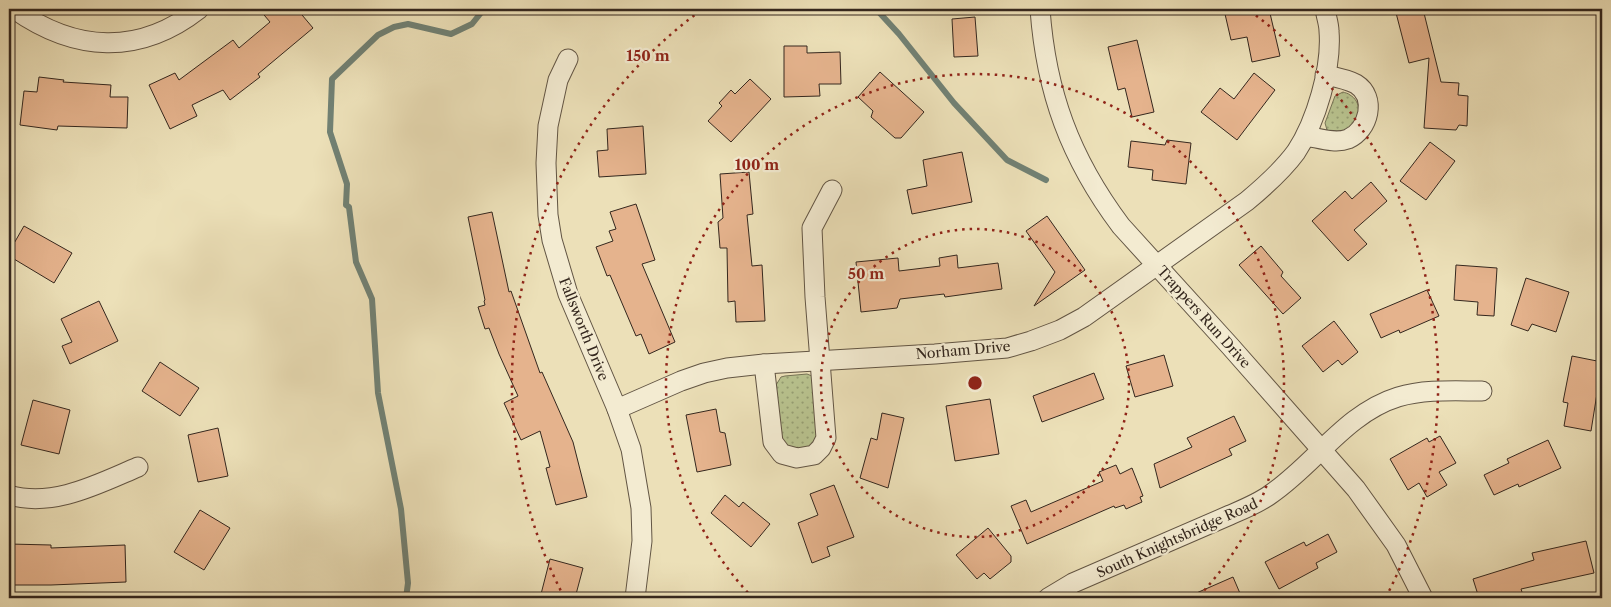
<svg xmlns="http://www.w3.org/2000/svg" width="1611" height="607" viewBox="0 0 1611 607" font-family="'Libre Caslon Text',serif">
<defs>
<pattern id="grass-dots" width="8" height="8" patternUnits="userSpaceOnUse" patternTransform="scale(1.25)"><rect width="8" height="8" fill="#b8c28e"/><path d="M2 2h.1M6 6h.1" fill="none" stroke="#969e73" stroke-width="1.8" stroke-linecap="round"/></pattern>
</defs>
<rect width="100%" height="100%" fill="#ece0b8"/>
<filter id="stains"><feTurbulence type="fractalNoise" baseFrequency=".004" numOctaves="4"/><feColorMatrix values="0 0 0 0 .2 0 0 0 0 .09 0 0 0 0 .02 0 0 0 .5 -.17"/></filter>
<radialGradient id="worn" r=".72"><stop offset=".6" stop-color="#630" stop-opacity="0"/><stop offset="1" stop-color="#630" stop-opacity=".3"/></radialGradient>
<g fill="url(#grass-dots)" stroke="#767456">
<path d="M 1343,92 C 1345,93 1348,93 1350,95 C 1361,101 1362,119 1353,127 C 1349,131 1340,132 1334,134 L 1327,130 L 1325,123 L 1335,96 Z"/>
<path d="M 807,374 L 812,376 L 819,434 L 811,446 L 806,449 L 789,448 L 780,436 L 776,385 L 781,377 L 785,376 Z"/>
</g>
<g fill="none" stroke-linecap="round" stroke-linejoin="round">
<g stroke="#718174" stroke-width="6">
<path d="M 876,9 L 899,34 L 954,103 L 1007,160 L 1046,180"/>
<path d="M 406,598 L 408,583 L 401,509 L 378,393 L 372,299 L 356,262 L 349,207 L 346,205 L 347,184 L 330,132 L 332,79 L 378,35 L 394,27 L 408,24 L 451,34 L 472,24 L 484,9"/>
</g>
</g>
<g fill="#e5b38d" stroke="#34271e">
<path d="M 259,9 L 297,9 L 313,28 L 258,74 L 260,77 L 230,100 L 223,90 L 192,105 L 197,116 L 170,129 L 149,85 L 175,73 L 179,80 L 233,40 L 239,48 L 270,22 Z"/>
<path d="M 1248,9 L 1269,9 L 1280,56 L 1252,62 L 1247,37 L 1231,40 L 1225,14 Z"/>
<path d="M 1395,9 L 1423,9 L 1441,82 L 1459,83 L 1458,95 L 1468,96 L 1467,126 L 1459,125 L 1456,130 L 1424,128 L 1429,58 L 1409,63 Z"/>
<path d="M 975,17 L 978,56 L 954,57 L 952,19 Z"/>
<path d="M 1137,40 L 1154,112 L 1132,117 L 1125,88 L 1118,90 L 1108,47 Z"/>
<path d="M 784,46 L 807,46 L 807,53 L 840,52 L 841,84 L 819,84 L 820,96 L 784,97 Z"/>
<path d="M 880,72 L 924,112 L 901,138 L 895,138 L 871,117 L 873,111 L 858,97 Z"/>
<path d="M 1254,73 L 1275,90 L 1237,140 L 1201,112 L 1220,88 L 1234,99 Z"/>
<path d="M 39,77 L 64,80 L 63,82 L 111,85 L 110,97 L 128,97 L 127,128 L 58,126 L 57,130 L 20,125 L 24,91 L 37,92 Z"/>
<path d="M 750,79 L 771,99 L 731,142 L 708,121 L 722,106 L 719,103 L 731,90 L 735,94 Z"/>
<path d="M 643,126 L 646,174 L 599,177 L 597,151 L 608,150 L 607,129 Z"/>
<path d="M 1167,140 L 1191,143 L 1186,184 L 1152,180 L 1153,170 L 1128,167 L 1131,141 L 1165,145 Z"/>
<path d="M 1430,142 L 1455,161 L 1426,200 L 1400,181 Z"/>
<path d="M 962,152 L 972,202 L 912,214 L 907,190 L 927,186 L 923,160 Z"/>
<path d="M 749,172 L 753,214 L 747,215 L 752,266 L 762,265 L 765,321 L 736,322 L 735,301 L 728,302 L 727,248 L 720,248 L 718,222 L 723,218 L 720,174 Z"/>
<path d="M 1371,182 L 1387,201 L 1354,230 L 1367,244 L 1348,261 L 1312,221 L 1345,191 L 1352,199 Z"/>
<path d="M 636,204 L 655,260 L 642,264 L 675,342 L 649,354 L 641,334 L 636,336 L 610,275 L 607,276 L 596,247 L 613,241 L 609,231 L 616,229 L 610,212 Z"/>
<path d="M 492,212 L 509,292 L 511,291 L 540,373 L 542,372 L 573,442 L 587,497 L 556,505 L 546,468 L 550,467 L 540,431 L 521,440 L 504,403 L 518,396 L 499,354 L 489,328 L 485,329 L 478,307 L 485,305 L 484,301 L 485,300 L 468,217 Z"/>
<path d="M 1047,216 L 1085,270 L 1034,306 L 1055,272 L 1026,231 Z"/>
<path d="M 24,226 L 72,253 L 54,283 L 9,256 L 9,252 Z"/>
<path d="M 1261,246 L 1283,272 L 1281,276 L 1301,298 L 1283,314 L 1239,265 Z"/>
<path d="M 957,255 L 958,268 L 998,263 L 1002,289 L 945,297 L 944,294 L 900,299 L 897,308 L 861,312 L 856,262 L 898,258 L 899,271 L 940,266 L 939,258 Z"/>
<path d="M 1456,265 L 1497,268 L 1494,316 L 1477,315 L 1478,302 L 1454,300 Z"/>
<path d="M 1526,278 L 1569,292 L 1556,332 L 1532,324 L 1528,331 L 1511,325 Z"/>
<path d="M 1427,290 L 1439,316 L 1400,333 L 1399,330 L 1381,338 L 1370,314 Z"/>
<path d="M 99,301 L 118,341 L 70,364 L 62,346 L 72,342 L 61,319 Z"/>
<path d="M 1334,321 L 1358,352 L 1342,365 L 1338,360 L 1323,372 L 1302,346 Z"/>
<path d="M 1164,355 L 1173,386 L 1135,397 L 1126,366 Z"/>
<path d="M 1572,356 L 1602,362 L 1591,431 L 1564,426 L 1568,403 L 1563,402 Z"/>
<path d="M 160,362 L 199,388 L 180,416 L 142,391 Z"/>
<path d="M 1094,373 L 1104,399 L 1042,422 L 1033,396 Z"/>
<path d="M 990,399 L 999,454 L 955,461 L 946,406 Z"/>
<path d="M 33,400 L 70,410 L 59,454 L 21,445 Z"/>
<path d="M 716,409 L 720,432 L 725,433 L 731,465 L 697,472 L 686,415 Z"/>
<path d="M 882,413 L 904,418 L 888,488 L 860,478 L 871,438 L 877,440 Z"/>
<path d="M 1234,416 L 1246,441 L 1229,449 L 1232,455 L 1160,488 L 1154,464 L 1192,447 L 1187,438 Z"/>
<path d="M 218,428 L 228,476 L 198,482 L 188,435 Z"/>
<path d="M 1440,436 L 1456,463 L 1439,472 L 1447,485 L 1427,497 L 1419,483 L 1408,490 L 1390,459 L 1427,438 L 1429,442 Z"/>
<path d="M 1548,440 L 1561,468 L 1519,487 L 1518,484 L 1494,495 L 1484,475 L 1509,463 L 1507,459 Z"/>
<path d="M 1116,465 L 1120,474 L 1132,468 L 1143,496 L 1140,497 L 1142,502 L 1126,509 L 1124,505 L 1115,508 L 1114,506 L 1027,544 L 1011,506 L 1026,500 L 1031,512 L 1103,481 L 1099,472 Z"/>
<path d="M 834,485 L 854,537 L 827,547 L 830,556 L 812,563 L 798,523 L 818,515 L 810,494 Z"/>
<path d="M 725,495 L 739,507 L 743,502 L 770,524 L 751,547 L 711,513 Z"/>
<path d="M 200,510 L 230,528 L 204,570 L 174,552 Z"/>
<path d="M 988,528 L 1011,556 L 1011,562 L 990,579 L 984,573 L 977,579 L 956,555 Z"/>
<path d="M 1328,534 L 1337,552 L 1316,563 L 1318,568 L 1279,589 L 1265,562 L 1304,542 L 1306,546 Z"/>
<path d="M 1586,541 L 1594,573 L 1521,589 L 1524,598 L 1479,598 L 1473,579 L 1534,560 L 1532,553 Z"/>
<path d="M 9,544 L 51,545 L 51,548 L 125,545 L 126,582 L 51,585 L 9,585 Z"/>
<path d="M 550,559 L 583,568 L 575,598 L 540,598 Z"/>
<path d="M 1233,577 L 1242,598 L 1185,598 Z"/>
</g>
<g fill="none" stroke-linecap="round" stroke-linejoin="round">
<defs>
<g id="minor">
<path d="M 14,9 C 75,52 139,56 199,9"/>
<path d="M 1040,9 C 1046,92 1070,158 1121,226 L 1230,346 L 1356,489 L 1396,545 L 1423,598"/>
<path d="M 568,59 L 558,80 L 548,126 L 546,163 L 548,215 L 552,240 L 568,294 L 617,409 L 631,449 L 641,508 L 642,541 L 635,598"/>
<path d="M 1306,136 C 1319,138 1335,144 1348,139 C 1369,130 1377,97 1356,84 C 1347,79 1335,77 1325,75"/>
<path d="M 764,364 L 773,442 L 782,454 L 797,458 L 814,455 L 821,448 L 826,438 L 815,297 L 812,228 L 832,190"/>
<path d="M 617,409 L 681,381 L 704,373 L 727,368 L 764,364 L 935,354 L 1007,348 L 1031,341 L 1060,330 L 1084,317 L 1247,201 C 1265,186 1282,171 1296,152 C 1316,122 1332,68 1329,31 C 1329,24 1326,16 1325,9"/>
<path d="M 9,495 C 53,508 98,484 138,467"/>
<path d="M 1048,598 L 1073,583 L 1230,515 C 1244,509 1259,503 1271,494 C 1315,464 1346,413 1398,397 C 1425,389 1454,391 1482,391"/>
</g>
</defs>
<use href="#minor" stroke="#625544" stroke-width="21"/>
<use href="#minor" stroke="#f3ebd1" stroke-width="19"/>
</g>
<g fill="none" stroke="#8f2418" stroke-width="2.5" stroke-dasharray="2.5 5">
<circle cx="975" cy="383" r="154"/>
<path d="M753 598A309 309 0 1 1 1197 598"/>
<path d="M564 597A463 463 0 0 1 700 11M1250 11A463 463 0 0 1 1386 597"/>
</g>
<g text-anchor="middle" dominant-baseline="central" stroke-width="4.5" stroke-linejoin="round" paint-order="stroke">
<g font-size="14" fill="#34271e" stroke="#f3ebd1">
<text transform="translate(1204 317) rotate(48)">Trappers Run Drive</text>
<text transform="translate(584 329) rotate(68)">Fallsworth Drive</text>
<text transform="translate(963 350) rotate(-5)">Norham Drive</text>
<text transform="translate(1177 538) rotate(-24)">South Knightsbridge Road</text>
</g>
</g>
<circle cx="975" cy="383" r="8" fill="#8f2418" stroke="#f3ebd1" stroke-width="2.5"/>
<g font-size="15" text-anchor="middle" font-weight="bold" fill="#8f2418" stroke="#f3ebd1" stroke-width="4.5" stroke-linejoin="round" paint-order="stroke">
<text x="648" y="61">150 m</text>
<text x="757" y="170">100 m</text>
<text x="866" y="279">50 m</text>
</g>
<rect width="1611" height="607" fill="none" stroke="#ece0b8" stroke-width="30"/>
<rect x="10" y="10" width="1591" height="587" fill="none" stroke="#34271e" stroke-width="2.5"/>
<rect x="15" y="15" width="1581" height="577" fill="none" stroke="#34271e"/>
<rect width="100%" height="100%" filter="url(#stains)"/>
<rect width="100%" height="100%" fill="url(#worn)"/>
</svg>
